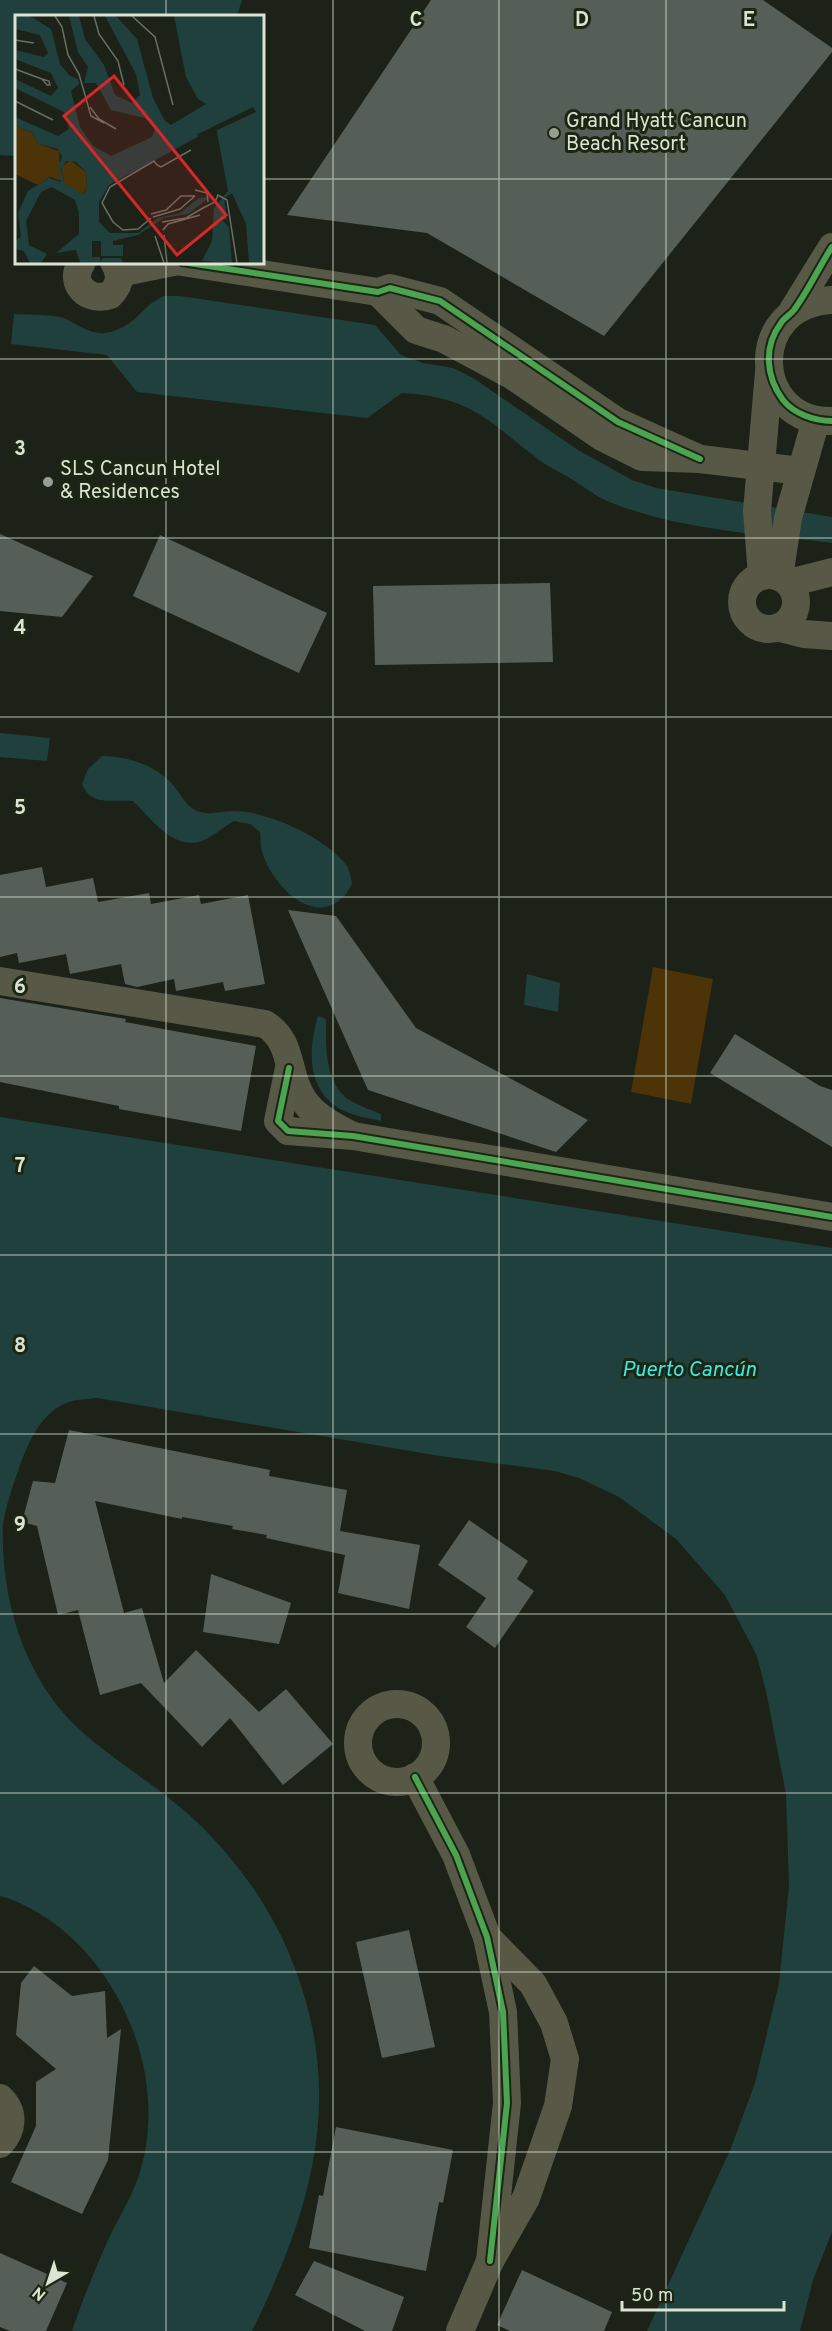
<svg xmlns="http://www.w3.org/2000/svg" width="832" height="2331" viewBox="0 0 832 2331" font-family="Overpass,sans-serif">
<rect width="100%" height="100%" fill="#1c2217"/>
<path fill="#4c3308" d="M 653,967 L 713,979 L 691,1104 L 631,1092 Z"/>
<g fill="#1f403d">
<path d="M 0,0 L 242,0 L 237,16 L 16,16 L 16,156 L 0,155 Z"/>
<path d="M 164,296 L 180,296 L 375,325 L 401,355 L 423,363 L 453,368 L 473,378 L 578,450 L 632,480 L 656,488 L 832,517 L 832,543 C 759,534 681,530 612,503 C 598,498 586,488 573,480 C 564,474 554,470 545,464 C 491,425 476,397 402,393 L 367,418 L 137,392 L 107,355 L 11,344 L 14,314 C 26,315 57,314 66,319 C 88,330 98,340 123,327 C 139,319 145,304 164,296 Z"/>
<path d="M 0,733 L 50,738 L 47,761 L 0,757 Z"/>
<path d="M 102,756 C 125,756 157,765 173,785 C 180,793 187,807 197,811 C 210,816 221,811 234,811 C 268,811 327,838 347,866 C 350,871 351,878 352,884 C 349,889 346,896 341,899 C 310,927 269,880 262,851 C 260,845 261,838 260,832 L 250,824 L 234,821 C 224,826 213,837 202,841 C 173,851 151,818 133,801 C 111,799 92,807 82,784 L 88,769 Z"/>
<path d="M 527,974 L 560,983 L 558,1012 L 524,1005 Z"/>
<path d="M 318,1016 L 326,1019 C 326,1045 324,1085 351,1101 C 360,1106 371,1110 381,1114 L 381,1121 C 371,1118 358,1117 349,1113 C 307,1097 307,1052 318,1016 Z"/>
<path d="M 0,1117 L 832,1248 L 832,2232 L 813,2280 L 800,2331 L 647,2331 L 731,2148 L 755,2083 L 779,1983 L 789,1886 L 786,1794 L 766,1691 L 757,1656 L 725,1595 L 676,1539 L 619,1497 L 579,1478 L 555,1471 L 440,1456 L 97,1398 C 88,1399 78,1399 69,1402 C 41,1411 27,1445 18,1471 C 12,1488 6,1506 3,1524 C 0,1603 27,1687 88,1737 C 126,1769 170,1794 205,1830 C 245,1871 278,1919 297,1974 C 344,2102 310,2213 252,2331 L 72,2331 C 83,2299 95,2269 109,2238 C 119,2217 133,2195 140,2172 C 168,2080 124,1969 45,1917 C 31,1908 16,1900 0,1896 Z"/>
</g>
<g fill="#565f57">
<path d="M 431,0 L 763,0 L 832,48 L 832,52 L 604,336 L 427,233 L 287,215 Z"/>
<path d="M 0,534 L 93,576 L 62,617 L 0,611 Z"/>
<path d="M 160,535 L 327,613 L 299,673 L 133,596 Z"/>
<path d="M 550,583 L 553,662 L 375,665 L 373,586 Z"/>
<path d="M 42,867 L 46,887 L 93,878 L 98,902 L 149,893 L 151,904 L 199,895 L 201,904 L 248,895 L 265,984 L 225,991 L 223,982 L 176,991 L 174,979 L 137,987 L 125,984 L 121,964 L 70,974 L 66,954 L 19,963 L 17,953 L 0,957 L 0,875 Z"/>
<path d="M 288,910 L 336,916 L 416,1028 L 588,1120 L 556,1152 L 368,1090 Z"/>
<path d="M 0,998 L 126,1019 L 125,1022 L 256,1046 L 241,1131 L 119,1109 L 119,1106 L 0,1082 Z"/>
<path d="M 735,1034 L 820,1086 L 832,1090 L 832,1147 L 710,1073 Z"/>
<path d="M 69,1430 L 270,1470 L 269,1476 L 347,1490 L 340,1531 L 420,1545 L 409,1609 L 338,1593 L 345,1555 L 266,1538 L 267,1535 L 232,1529 L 233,1526 L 182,1517 L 182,1519 L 95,1501 L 124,1613 L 142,1608 L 164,1683 L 196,1650 L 259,1712 L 286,1689 L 333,1744 L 283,1785 L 230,1718 L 202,1747 L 141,1683 L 100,1695 L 78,1610 L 58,1615 L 37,1526 L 22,1522 L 33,1481 L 55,1483 Z"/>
<path d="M 469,1520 L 528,1561 L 517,1579 L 534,1591 L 495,1648 L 466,1627 L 486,1598 L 438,1565 Z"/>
<path d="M 211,1574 L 291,1603 L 279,1644 L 203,1632 Z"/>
<path d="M 409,1930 L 435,2047 L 382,2058 L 356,1942 Z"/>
<path d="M 34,1966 L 72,1996 L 105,1991 L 107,2038 L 121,2029 L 108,2160 L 82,2214 L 11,2182 L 36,2126 L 36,2082 L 56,2069 L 16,2035 L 21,1983 Z"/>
<path d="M 336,2127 L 453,2150 L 443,2203 L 439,2202 L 426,2271 L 309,2248 L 319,2195 L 323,2196 Z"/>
<path d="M 0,2253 L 67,2283 L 46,2331 L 10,2331 L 0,2327 Z"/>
<path d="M 314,2261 L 404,2297 L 392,2331 L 365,2331 L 295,2295 Z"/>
<path d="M 522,2270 L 612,2312 L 604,2331 L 510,2331 L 497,2325 Z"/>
</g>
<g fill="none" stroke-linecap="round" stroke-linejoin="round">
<g stroke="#585847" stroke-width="28">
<path d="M 82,262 C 67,283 88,303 110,295 C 120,285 122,275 114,262"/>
<path d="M 182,262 L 378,292 L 390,288 L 440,301 L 618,422 L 700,459"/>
<path d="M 119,273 L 173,262"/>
<path d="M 378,292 L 416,330 L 444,339 L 513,376 L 602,437 L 642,457 L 700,459 L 801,471"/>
<path d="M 832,300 C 745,304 751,423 832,421"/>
<path d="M 793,310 L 832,247"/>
<circle cx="769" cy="602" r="27"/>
<path d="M 762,576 L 757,511 L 769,372"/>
<path d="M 779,577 L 788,518 L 816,420"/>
<path d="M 789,583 L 832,572"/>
<path d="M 780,628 L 804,634 L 832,636"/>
<path d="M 0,981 L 265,1024 C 295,1043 285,1075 305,1102 C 316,1117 335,1127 351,1135"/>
<path d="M 289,1068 L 278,1121 L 288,1131 L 353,1136 L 832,1217"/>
<circle cx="397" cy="1743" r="39"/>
<path d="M 415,1777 L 456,1855 L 487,1937 L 503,2012 L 507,2103 L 490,2261"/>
<path d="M 0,2098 C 15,2112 13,2130 0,2144"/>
<path d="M 460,2331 L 490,2261 L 526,2198 L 558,2106 L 565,2059 L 554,2023 L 533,1984 L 487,1937"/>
</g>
<defs>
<g id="cycleway">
<path d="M 832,247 C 819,267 808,291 794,310 C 790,315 784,318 781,323 C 763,347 766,377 783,400 C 794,414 815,421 832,421"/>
<path d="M 182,262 L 378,292 L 390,288 L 440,301 L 618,422 L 700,459"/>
<path d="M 289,1068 L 278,1121 L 288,1131 L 353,1136 L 832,1217"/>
<path d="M 415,1777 L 456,1855 L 487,1937 L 503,2012 L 507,2103 L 490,2261"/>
</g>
</defs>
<use href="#cycleway" stroke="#1b2712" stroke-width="10"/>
<use href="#cycleway" stroke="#4ca352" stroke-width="6"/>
</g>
<path fill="none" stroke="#dbe3d5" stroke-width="1.5" stroke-opacity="0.55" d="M 166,0 L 166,16M 333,0 L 333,2331M 499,0 L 499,2331M 666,0 L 666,2331M 0,179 L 16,179M 262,179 L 832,179M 166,262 L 166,2331M 0,359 L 832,359M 0,538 L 832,538M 0,717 L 832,717M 0,897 L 832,897M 0,1076 L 832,1076M 0,1255 L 832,1255M 0,1434 L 832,1434M 0,1614 L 832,1614M 0,1793 L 832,1793M 0,1972 L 832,1972M 0,2152 L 832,2152"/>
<g fill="#989f92" stroke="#1b2712" stroke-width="2">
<circle cx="554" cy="133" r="6"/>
<circle cx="48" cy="482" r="6"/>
</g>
<g text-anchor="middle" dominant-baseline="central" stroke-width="6" stroke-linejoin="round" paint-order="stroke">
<g font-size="20" fill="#dbe3d5" stroke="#1b2712" text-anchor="start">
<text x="566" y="122">Grand Hyatt Cancun<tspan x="566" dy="23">Beach Resort</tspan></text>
<text x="60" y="470">SLS Cancun Hotel<tspan x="60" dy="23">&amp; Residences</tspan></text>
</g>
<g font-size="21" font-style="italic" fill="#3de9e4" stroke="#1b2712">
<text x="689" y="1370">Puerto Cancún</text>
</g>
</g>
<g transform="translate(15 15)">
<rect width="249" height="249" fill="#1c2217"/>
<path d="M 0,110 L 17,118 L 24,129 L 44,136 L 46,166 L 35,162 L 23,170 L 0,159 ZM 55,145 L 71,157 L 72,174 L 67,179 L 49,168 L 46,152 Z" fill="#4c3308"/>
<path d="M 0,1 L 15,1 L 36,14 L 45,49 L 55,61 L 63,64 L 64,69 L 56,76 L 65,112 L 78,131 L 96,141 L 137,122 L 140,114 L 130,103 L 96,95 L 81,68 L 69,68 L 73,52 L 63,37 L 54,1 L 64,1 L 70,24 L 89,50 L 100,80 L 117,88 L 125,80 L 121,59 L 90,1 L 101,1 L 122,24 L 138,83 L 150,106 L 156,110 L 191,89 L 183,84 L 171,62 L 159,1 L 249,1 L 249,248 L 234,248 L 231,209 L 217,178 L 209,183 L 212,204 L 207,205 L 214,212 L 217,248 L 187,246 L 197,226 L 199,193 L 213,176 L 201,112 L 94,170 L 84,187 L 84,207 L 95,218 L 123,218 L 143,203 L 165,198 L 184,183 L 195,182 L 173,199 L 149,203 L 123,220 L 98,226 L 98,230 L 108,230 L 108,248 L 65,248 L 61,235 L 41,238 L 64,219 L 64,198 L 60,185 L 37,172 L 26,177 L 11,206 L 14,230 L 32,239 L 26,248 L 15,248 L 9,236 L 0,234 L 0,226 L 6,222 L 3,198 L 13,176 L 34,163 L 46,167 L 43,153 L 47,142 L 43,134 L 24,129 L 17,118 L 0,110 L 0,102 L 43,121 L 54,114 L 49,97 L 0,73 L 0,64 L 36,81 L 43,73 L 36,58 L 0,44 L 0,35 L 29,42 L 33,38 L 25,20 L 0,14 ZM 51,146 L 61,147 L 71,157 L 72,174 L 68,179 L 49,168 L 46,154 Z" fill="#1f403d" fill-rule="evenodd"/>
<path d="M 238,92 L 241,97 L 187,122 L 181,120 ZM 77,226 L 86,226 L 86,241 L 109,241 L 108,248 L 106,243 L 87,243 L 86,248 L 85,242 L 77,242 Z" fill="#1c2217"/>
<path fill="none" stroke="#686f63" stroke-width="1.5" d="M 40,1 L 47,12 L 53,40 L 64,59 L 76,101 L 89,108M 79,1 L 84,19 L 103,46 L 109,70M 117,1 L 140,22 L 158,90M 0,25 L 19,28M 0,54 L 27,64M 27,64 L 34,66 L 35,70 L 32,70 ZM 0,86 L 38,105M 75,92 L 84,104 L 101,114M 142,150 L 146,152 L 176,135M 180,175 L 192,178 L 193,187M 188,193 L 200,187 L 203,180 L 212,185 L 222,248M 136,199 L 151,195 L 166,181 L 180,181M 138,202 L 165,194 L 180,181M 136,203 L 123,214 L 108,215 L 98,207 L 87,188 L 95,172 L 139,146 L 142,150M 147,207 L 171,203 L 188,193M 148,215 L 153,209 L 185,200M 149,220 L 152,248M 140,221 L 149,248"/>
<path fill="#d62828" fill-opacity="0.15" stroke="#d62828" stroke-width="3" d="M 99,61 L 211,200 L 162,240 L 49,101 Z"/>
<rect width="249" height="249" fill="none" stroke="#dbe3d5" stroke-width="3"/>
</g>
<g font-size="20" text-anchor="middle" font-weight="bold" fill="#dbe3d5" stroke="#1b2712" stroke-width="6" stroke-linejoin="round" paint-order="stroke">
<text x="416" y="26">C</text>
<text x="582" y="26">D</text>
<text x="749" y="26">E</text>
<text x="20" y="455">3</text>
<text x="20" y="634">4</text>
<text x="20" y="814">5</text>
<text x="20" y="993">6</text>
<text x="20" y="1172">7</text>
<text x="20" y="1352">8</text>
<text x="20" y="1531">9</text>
</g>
<g transform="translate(48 2283) rotate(219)" stroke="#1b2712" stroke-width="4.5" paint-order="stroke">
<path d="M0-4.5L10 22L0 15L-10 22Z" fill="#dbe3d5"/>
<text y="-9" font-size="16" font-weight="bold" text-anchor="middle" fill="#dbe3d5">N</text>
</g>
<path d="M622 2301v9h162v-9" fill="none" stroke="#dbe3d5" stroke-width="3"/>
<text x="631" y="2301" font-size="18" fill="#dbe3d5" stroke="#1b2712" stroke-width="4.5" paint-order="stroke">50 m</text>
</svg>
